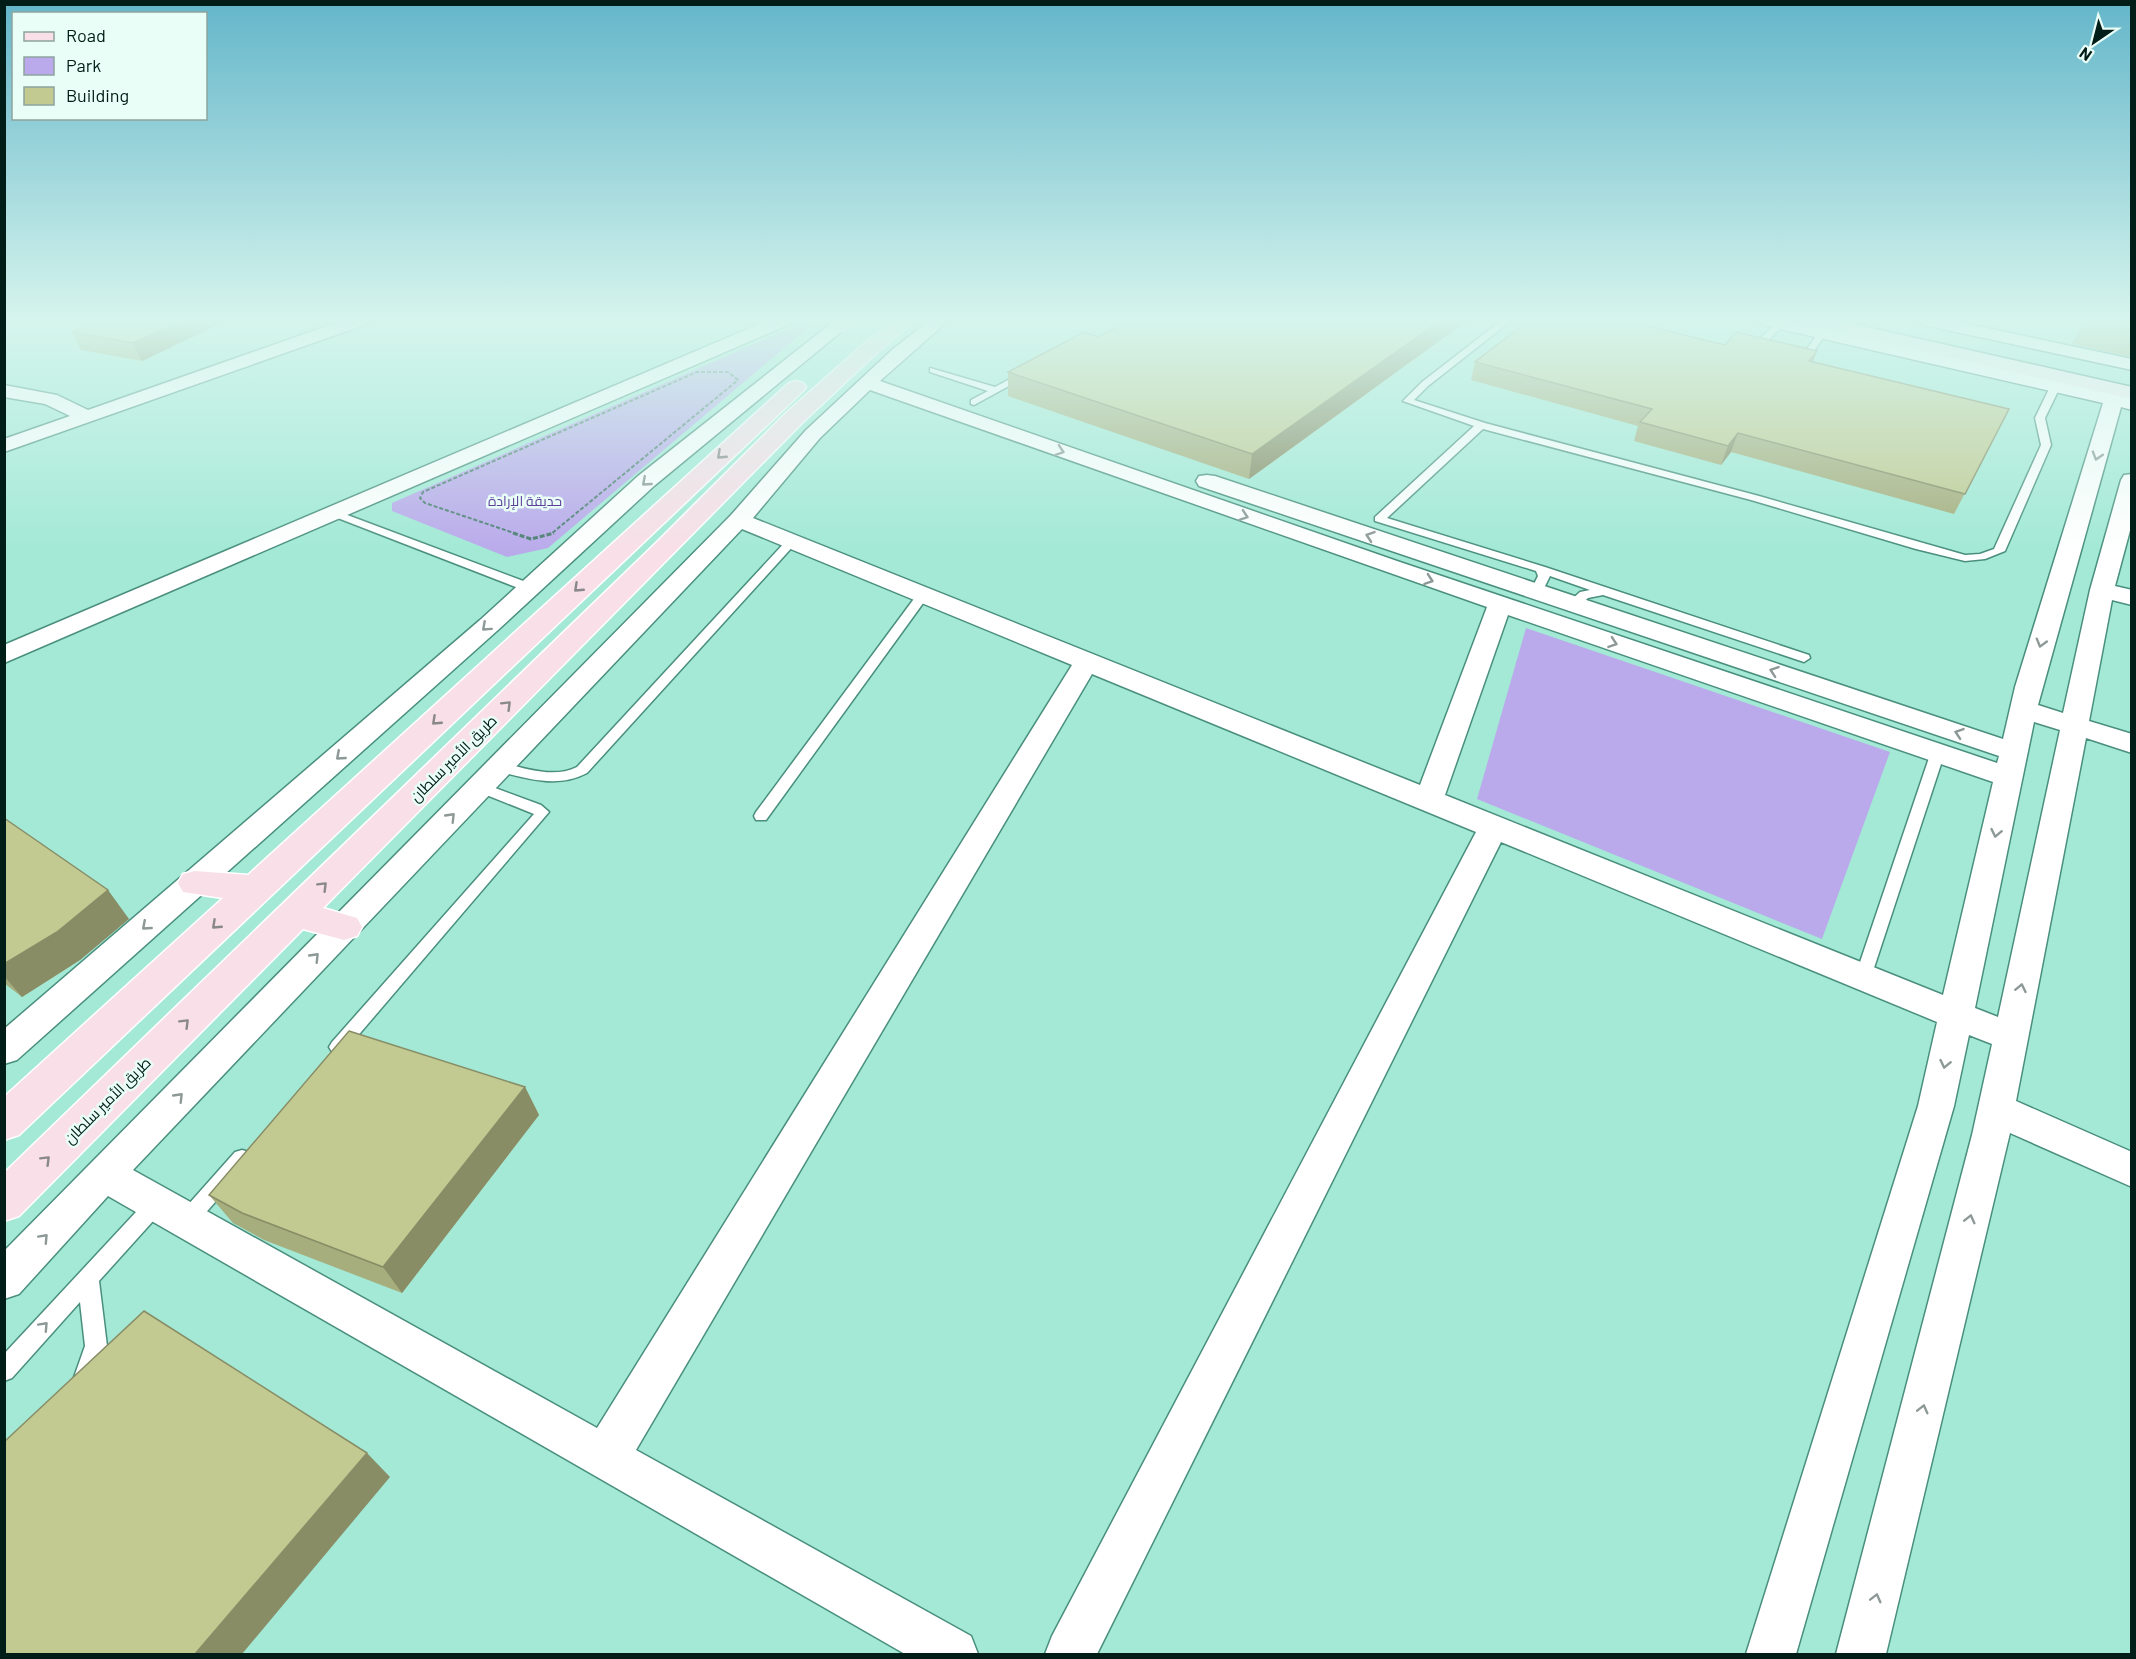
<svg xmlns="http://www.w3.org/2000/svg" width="2136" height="1659" font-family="Barlow,Cairo,sans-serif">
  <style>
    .green { fill: #baaaeb }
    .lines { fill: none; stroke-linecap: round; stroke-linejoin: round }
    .service-casing { stroke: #4a8f7e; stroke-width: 3 }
    .minor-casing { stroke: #4a8f7e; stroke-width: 3 }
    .secondary-casing { stroke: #4a8f7e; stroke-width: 3 }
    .primary-casing { stroke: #fff; stroke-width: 3 }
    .path-far1 { stroke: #4e7e72; stroke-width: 2; stroke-dasharray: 4 2; stroke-linecap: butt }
    .path { stroke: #4e7e72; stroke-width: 3; stroke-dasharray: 5 2; stroke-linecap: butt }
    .service { fill: #fff; fill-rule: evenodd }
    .minor { fill: #fff; fill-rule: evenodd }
    .secondary { fill: #fceff4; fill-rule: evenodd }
    .primary { fill: #f9dfe8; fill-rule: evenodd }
    .wall { fill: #a7ae7e }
    .shaded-wall { fill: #888d66 }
    .building { fill: #c2ca92; stroke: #888d66; stroke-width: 1.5 }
    .oneway { stroke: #8d9997 }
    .oneway2 { stroke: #89888a }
    .labels { text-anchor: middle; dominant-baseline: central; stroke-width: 5; stroke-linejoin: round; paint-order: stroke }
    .far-park-label { font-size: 14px; fill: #5e3f9b; stroke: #eafef8 }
    .street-label { font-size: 15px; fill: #011d17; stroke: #eafef8 }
  </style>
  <rect width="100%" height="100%" fill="#a3e9d6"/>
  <path class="green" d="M797,325L809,327L548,548L507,557L392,511V503Z
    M1526,628L1890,752L1822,939L1477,799Z"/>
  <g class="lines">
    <g class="service-casing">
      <path id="service" d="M1502,320H1512L1428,386L1414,400L1485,423L1759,496L1965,555L1980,554L1994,549L2041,445L2035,418L2050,387L2055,384L2060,387L2045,418L2051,445L2005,551L1985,559L1965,561L1916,549L1751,500L1483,429L1387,518L1545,567L1809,655L1810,658L1804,662L1603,595L1588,598L1578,607H1570V601L1580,592L1590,590L1550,576L1543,590L1524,592V586L1534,584L1538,576L1536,571L1375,521V517L1474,426L1403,401L1422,382Z
        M1777,322L1784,324L1759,350V354L1750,353V349Z
        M1819,332L1826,334L1804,365L1794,364V360H1799Z
        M930,368L995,387L1021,373L1029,375L974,405L971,404V400L988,391L930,372Z
        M334,510L534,585L536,588L534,591H526L330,515L328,513Z
        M792,538L796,539V543L587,773C557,789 525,778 494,770L492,767L494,764L499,762C524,768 553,779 577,767L788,539Z
        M923,591L929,595L766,820H756L754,816L756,812L919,592Z
        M1938,748L1945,752L1871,977L1869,982L1863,983L1857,982L1855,977L1931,752Z
        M479,782L541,805L549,812L344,1052L338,1054L332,1052L329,1047L332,1042L534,814L474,790L472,787L474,784Z
        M242,1150L249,1152L252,1158L249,1164L193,1227L186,1230L179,1227L176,1221L179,1215L235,1152Z
        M156,1195L163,1198L166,1204L163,1210L99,1281L107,1346L92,1388L84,1391L76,1388L73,1380L85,1346L80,1302L12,1378L4,1381V1354L149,1198Z"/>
    </g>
    <g class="minor-casing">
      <path id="minor" d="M344,320H369L367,324L4,452V439L70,416L45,404L4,397V385L57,395L88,410Z
        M769,320H792L790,324L4,663V645Z
        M826,320H843L848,326L654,486L498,630L17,1060L4,1064V1029L480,620L638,476L829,325Z
        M930,320H949L880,381L1397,561L1997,763L1999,756L1199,486L1196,481L1199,476L1207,475L1215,476L2003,739L2015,687L2103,403L1763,325L1755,320H1787L2132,398V410L2121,407L2038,705L2063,713L2090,590L2121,480L2124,475L2132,474V523L2115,586L2132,590V605L2112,600L2089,721L2132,734V753L2086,738L2016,1101L2132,1152V1187L2010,1133L1886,1654H1836L1972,1135L1992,1044L1969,1035L1954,1106L1796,1654H1746L1918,1106L1937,1022L1501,842L1097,1654H1045L1052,1636L1476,832L1092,674L636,1450L971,1636L978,1654H905L108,1196L19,1294L4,1299V1251L731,515L806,430L893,349ZM870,390L1487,607L1420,785L753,518L820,438ZM742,529L1072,665L597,1428L133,1170ZM1508,615L1993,782L1943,995L1445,795ZM2034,722L2060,730L1998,1017L1975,1008Z
        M1916,320H1949L2132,359V370L1924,325Z"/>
    </g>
    <g class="secondary-casing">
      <path id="secondary" d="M1801,320H1836L2132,387V399L1810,326L1803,324Z"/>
    </g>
    <g class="primary-casing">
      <path id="primary" d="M835,320H856C850,329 843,333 832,330L829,326Z
        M895,320H916L881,349L803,422L323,908L357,918L362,927L357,936L344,940L303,929L19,1216L4,1221V1173L658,541L787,412L867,341Z
        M796,381L803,383L806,387L803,391L19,1135L4,1140V1097L223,898L183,892L178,883L183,874L195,871L248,875L789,383Z"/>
    </g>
    <path class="path-far1" d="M517,534L425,503L420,498L423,492L697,372H728L738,380L551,534"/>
    <path class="path" d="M513,533L531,539L554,533"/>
    <use href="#service" class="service"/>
    <use href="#minor" class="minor"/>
    <use href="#secondary" class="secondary"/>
    <use href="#primary" class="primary"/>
  </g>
  <path class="wall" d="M100,320H228L142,361L81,350L72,332Z
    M1129,320H1468L1249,479L1008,396V372L1098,337Z
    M2085,320H2132V357L2072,344Z
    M1475,362H1813L2009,409L1954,514L1731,452L1721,465L1634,441L1638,426L1471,380Z
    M4,818L129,919L80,960L22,997L4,983Z
    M525,1087L539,1115L402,1293L264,1240L233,1223L209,1195Z"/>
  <path class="shaded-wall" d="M183,320H228L142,361L133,343Z
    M1441,320H1468L1249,479L1252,454Z
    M1817,351L1810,369L1809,361Z
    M1738,433L1731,452L1721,465L1728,446Z
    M108,890L129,919L80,960L22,997L4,976V964Z
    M525,1087L539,1115L402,1293L383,1267Z
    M367,1453L390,1477L242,1654H195Z"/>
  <path class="building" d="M100,320H183L133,343L72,332Z
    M1129,320H1441L1252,454L1008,372L1084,332L1098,337Z
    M1529,320H1623L1725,345L1736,332L1817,351L1809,361L2009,409L1965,494L1738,433L1728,446L1640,422L1652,409L1475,362Z
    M2116,320H2132V323Z
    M4,818L108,890L57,932L4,964Z
    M349,1031L525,1087L383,1267L242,1213L209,1195Z
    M144,1311L367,1453L195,1654H4V1442Z"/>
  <defs><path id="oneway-chevron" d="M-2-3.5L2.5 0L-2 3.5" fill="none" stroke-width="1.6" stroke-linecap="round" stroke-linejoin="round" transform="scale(1.5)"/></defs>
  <g class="oneway">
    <use href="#oneway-chevron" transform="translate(1060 451) rotate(19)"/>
    <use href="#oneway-chevron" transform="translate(2097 456) rotate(107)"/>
    <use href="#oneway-chevron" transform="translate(646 482) rotate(139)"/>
    <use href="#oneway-chevron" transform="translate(1244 516) rotate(19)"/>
    <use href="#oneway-chevron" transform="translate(1370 536) rotate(-161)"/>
    <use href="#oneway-chevron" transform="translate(1429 580) rotate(19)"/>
    <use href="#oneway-chevron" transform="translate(486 627) rotate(138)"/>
    <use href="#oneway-chevron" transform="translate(1613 643) rotate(19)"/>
    <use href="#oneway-chevron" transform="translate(2041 643) rotate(106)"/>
    <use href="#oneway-chevron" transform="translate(1774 671) rotate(-161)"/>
    <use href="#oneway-chevron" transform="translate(1959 733) rotate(-161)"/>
    <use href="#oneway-chevron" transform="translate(340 756) rotate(139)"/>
    <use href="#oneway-chevron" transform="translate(451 817) rotate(-46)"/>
    <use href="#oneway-chevron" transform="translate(1996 833) rotate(102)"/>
    <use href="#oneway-chevron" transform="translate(146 926) rotate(139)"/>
    <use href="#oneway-chevron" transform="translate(315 957) rotate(-46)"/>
    <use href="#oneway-chevron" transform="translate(2021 988) rotate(-78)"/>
    <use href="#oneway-chevron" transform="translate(1945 1064) rotate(102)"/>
    <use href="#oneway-chevron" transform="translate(179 1097) rotate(-46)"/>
    <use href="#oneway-chevron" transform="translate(1970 1219) rotate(-76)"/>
    <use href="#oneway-chevron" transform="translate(44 1238) rotate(-47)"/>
    <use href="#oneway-chevron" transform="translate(44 1326) rotate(-47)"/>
    <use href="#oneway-chevron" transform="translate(1923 1409) rotate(-76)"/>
    <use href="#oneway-chevron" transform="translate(1876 1598) rotate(-76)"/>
  </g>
  <g class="oneway2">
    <use href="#oneway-chevron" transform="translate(721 455) rotate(137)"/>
    <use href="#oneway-chevron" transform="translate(578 588) rotate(137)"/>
    <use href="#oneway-chevron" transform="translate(507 705) rotate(-45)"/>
    <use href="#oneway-chevron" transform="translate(436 721) rotate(137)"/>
    <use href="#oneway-chevron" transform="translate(323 886) rotate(-45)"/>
    <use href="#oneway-chevron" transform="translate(216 925) rotate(137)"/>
    <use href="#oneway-chevron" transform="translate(185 1023) rotate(-45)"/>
    <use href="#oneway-chevron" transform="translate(46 1160) rotate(-45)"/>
  </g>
  <linearGradient id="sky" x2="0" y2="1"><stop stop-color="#64b6ca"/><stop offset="0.58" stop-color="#d6f5ed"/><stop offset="1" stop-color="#d6f5ed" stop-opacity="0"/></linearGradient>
  <rect width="2136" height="552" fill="url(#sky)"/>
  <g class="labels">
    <g class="far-park-label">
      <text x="525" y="500">حديقة الإرادة</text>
    </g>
    <g class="street-label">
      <text transform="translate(453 758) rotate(-45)">طريق الأمير سلطان</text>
      <text transform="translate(107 1100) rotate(-45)">طريق الأمير سلطان</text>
    </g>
  </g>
  <rect width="2136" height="1659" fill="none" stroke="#011d17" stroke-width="12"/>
  <rect x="12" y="12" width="195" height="108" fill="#eafef8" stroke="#8da49e" stroke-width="1.5"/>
  <rect x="24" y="32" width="30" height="9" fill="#f9dfe8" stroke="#8da49e" stroke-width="1.5"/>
  <text x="66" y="42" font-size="18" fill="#011d17">Road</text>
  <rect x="24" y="57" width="30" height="18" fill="#baaaeb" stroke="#8da49e" stroke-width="1.5"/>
  <text x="66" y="72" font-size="18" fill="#011d17">Park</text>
  <rect x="24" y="87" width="30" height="18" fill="#c2ca92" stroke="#8da49e" stroke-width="1.5"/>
  <text x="66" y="102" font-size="18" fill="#011d17">Building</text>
  <g transform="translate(2094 42) rotate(215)" stroke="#eafef8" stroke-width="4.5" paint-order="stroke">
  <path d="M0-4.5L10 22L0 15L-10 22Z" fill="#011d17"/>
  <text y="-9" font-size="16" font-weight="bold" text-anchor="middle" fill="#011d17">N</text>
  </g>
</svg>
